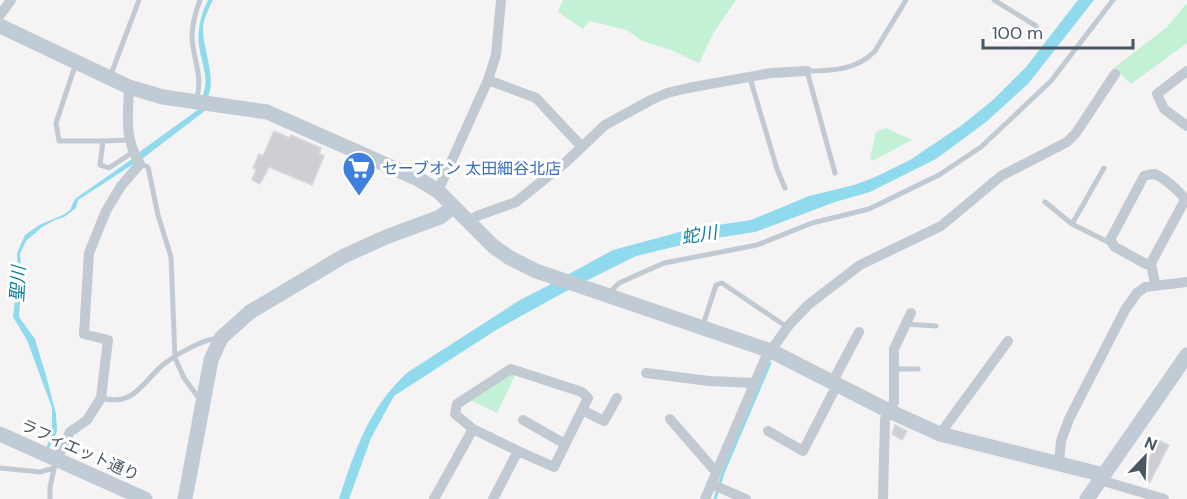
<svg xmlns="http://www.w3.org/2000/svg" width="1187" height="499" font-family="'DM Sans','Noto Sans JP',sans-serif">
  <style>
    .green { fill: #c3f1d5 }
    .water { fill: #90daee }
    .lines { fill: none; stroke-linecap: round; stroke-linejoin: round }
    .stream { stroke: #90daee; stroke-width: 3 }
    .building { fill: #cdcfd5; stroke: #d7d9de; stroke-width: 1.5 }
    .lane { stroke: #c1cad2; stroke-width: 5 }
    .street { stroke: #c1cad2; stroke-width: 10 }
    .secondary { stroke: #c1cbd6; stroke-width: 15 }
    .labels { text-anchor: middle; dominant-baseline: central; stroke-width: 6; stroke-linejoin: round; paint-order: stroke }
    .shop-label { font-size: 16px; fill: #366cbe; stroke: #fff; text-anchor: start }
    .street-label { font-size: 16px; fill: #4a5661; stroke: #fff }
    .water-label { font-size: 18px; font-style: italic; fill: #0c7c9b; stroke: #fff }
  </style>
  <rect width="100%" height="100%" fill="#f5f3f3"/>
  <path class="green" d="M563,0H736L714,32L699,63L671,50L642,41L627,30L589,21L583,29L558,12Z
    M1187,3V43L1131,84L1114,68L1167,27Z
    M886,128L912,140L872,161L870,158L876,132Z
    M517,371L497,413L466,398Z"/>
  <path class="water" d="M208,0H213C209,8 204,18 203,27C202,48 218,80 207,98L202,97C210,78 202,66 199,46C197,30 201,14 208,0Z
    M1078,0H1094L1028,84L986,122L936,159L870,192L835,202L755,232L702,240L636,256L586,281L567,275L613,250L691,229L751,220L809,196L854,185L873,178L910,160L962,125L993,100L1026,67Z
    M199,109L206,110L142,159L138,153Z
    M132,159L135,163L78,200L76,208L64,217L55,220L42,227L26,241L20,254L22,277L19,317L35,339L47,379L56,414L57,430L54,441L49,438L52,430V408L27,340L13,317L18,275L17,253L25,235L39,225L63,215L70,210L75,199Z
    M553,283L570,289L496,330L394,396L371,438L349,499H339C355,450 369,407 408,372L520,300Z"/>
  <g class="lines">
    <path class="stream" d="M47,449L53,436
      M715,499L723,473L770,363"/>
  </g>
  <path class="building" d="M274,131L290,138L291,135L321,148L319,154L324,156L312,185L269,167L260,184L252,180L256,169L253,168L259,154L263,156Z
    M895,425L907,431L902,440L892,434Z
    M1158,440L1169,445L1150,482L1140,477Z"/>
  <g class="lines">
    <path class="lane" d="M994,0L1036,26
      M76,63L56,123L59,141H103
      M110,77L139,0
      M750,78L777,169L785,188
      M196,100C204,78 193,59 192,38C192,24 195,13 200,0
      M129,140L103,141L100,165L109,168L133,152
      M140,164L148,167L158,215L171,257L175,358L184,378L201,401
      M835,173L807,71C832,71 857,70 875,51L906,0
      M1045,202L1072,224L1110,243
      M1072,224L1104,168
      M608,294L619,283L664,263L757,245L812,223L869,209L939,175L981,147L1051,81L1113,0
      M905,324L936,326
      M703,325L716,285L722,283L787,327
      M894,369H918
      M101,398C135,407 142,382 164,364C177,354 203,339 219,338
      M0,468L40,472L54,468
      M50,499V487L55,465"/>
    <path class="street" d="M0,15L11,0
      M1187,71L1157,94L1164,109L1187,126
      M488,80L536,98L582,147
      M438,191L488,80L496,55L501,0
      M468,222L477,216L516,202L566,162L605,125L651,100L667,93L688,88L771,73L807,71
      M1151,263L1146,264L1115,247L1110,240L1144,176C1147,175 1151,174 1154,174C1161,175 1183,194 1185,200L1151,263L1155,284
      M646,373L709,381L754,383
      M833,381L859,332
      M582,410L604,421L617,398
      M670,419L716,472
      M523,420L565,444
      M473,429L455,414L457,404L511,369L582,392L588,398L554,467L518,451
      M768,431L803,451L838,383
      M940,434L1008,341
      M56,461L70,432L87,420L101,398L108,340L84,334L89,253L106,211L121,186L140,164C124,138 128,117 129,87
      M1059,462L1061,441L1069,419L1125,310L1137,293L1145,287L1187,282
      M1100,480L1164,499
      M711,484L746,499
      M434,499L473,429L518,451L493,499
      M705,499L765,359L789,325L808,305L860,265L941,226L1001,176L1067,142L1076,133L1115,74
      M883,499L885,419L894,402V349L911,313"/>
    <path class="secondary" d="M0,26L129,87L163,97L267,112L360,153L420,180L438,191L493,246L510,258L536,271L771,351L889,411L940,434L1104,475
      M0,434L145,499
      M185,499L211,360L221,338L250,312L344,256L386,237L440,217L453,207
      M1087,499L1187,355"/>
  </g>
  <defs>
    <g id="supermarket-pin" transform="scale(1.725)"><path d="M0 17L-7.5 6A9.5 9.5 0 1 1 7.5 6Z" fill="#3f7fe0" stroke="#fff"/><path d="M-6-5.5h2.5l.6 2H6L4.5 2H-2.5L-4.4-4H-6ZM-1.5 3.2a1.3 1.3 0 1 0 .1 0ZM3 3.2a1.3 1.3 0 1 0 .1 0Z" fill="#fff"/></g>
  </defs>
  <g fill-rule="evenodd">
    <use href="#supermarket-pin" x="359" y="168"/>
  </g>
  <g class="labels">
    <g class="shop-label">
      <text x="382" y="168">セーブオン 太田細谷北店</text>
    </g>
    <g class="street-label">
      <text transform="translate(80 450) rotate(24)">ラフィエット通り</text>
    </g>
    <g class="water-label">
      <text transform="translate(699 235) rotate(-9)">蛇川</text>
      <text transform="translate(18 284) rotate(-87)">聖川</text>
    </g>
  </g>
  <g transform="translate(1145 457) rotate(23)" stroke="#ffffff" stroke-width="4.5" paint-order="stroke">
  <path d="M0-4.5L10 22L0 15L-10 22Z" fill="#4a5661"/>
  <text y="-9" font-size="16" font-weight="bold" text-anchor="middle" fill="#4a5661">N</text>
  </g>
  <path d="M983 39v9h150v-9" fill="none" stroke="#4a5661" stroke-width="3"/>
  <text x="992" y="39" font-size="18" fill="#4a5661" stroke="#ffffff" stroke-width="4.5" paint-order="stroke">100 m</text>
</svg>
